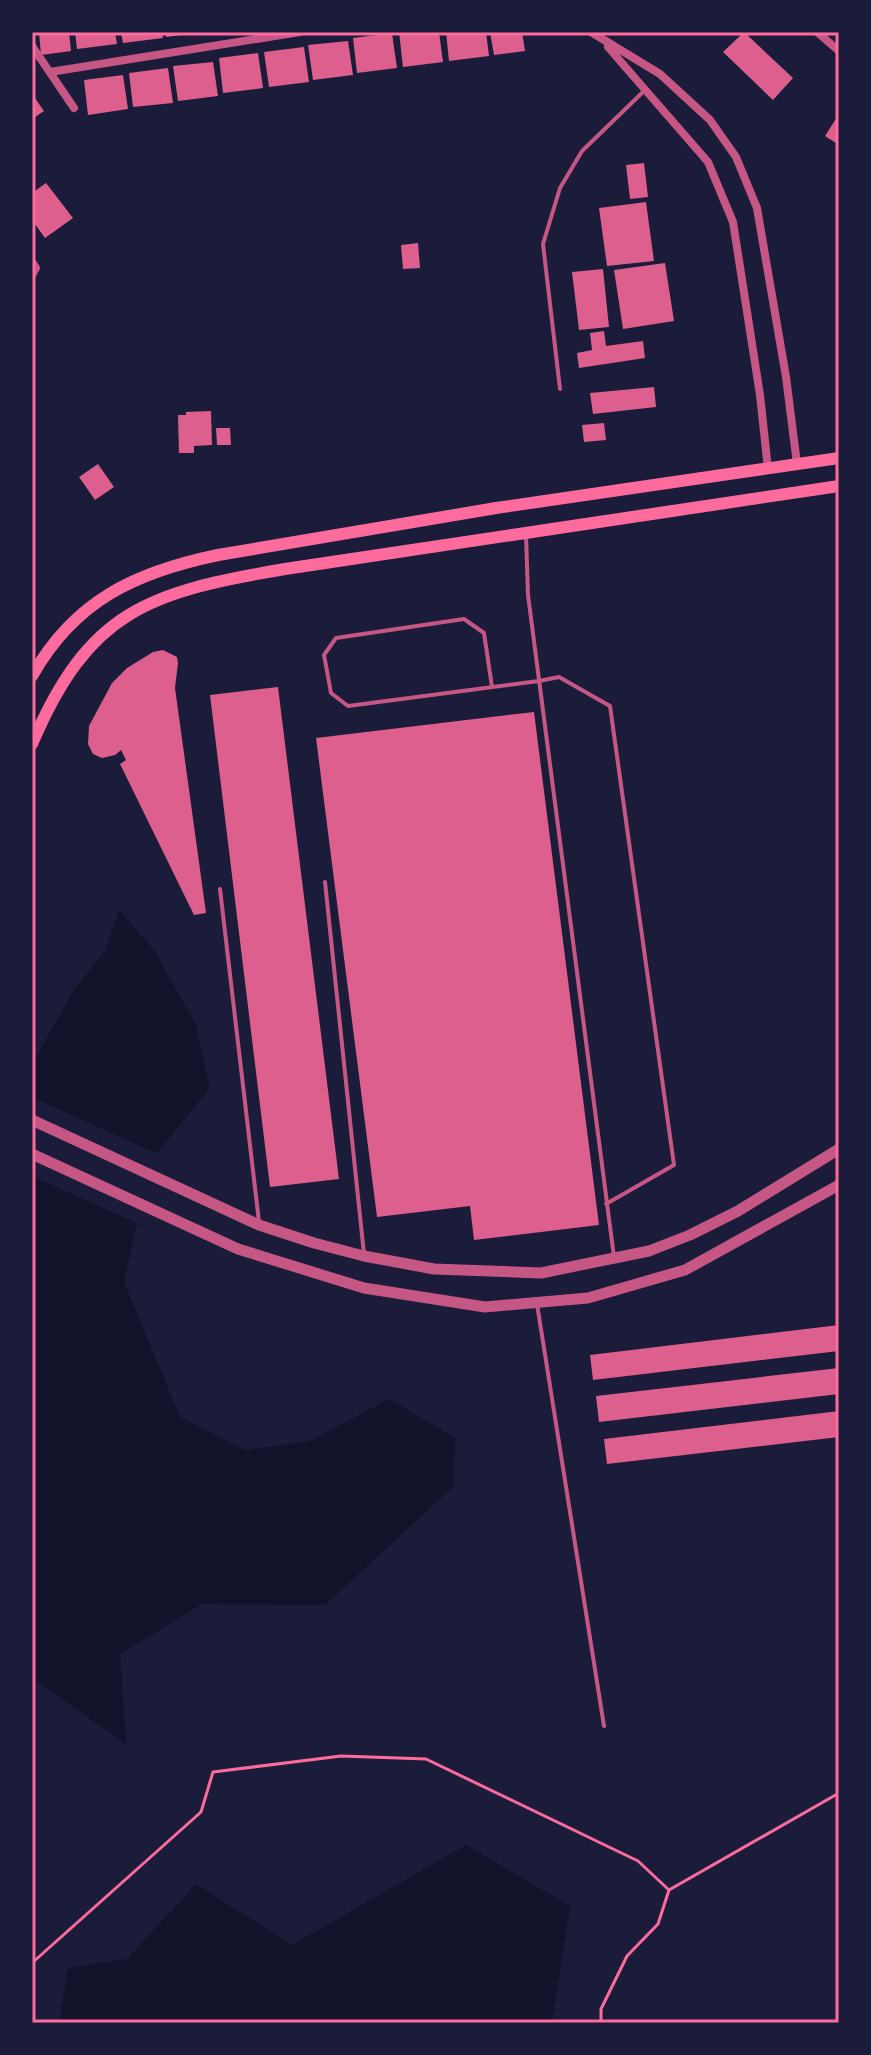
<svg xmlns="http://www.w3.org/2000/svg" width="871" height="2055" font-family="'Alegreya Sans',sans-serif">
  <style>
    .water { fill: #12122b }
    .pier { fill: #1b1b3a }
    .building { fill: #dd5f8e }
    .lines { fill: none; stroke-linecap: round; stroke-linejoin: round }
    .path { stroke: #ff6b9d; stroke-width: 3 }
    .service { stroke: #c65784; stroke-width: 4 }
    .minor { stroke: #c65784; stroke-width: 8 }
    .tertiary { stroke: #c65784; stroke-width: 11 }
    .secondary { stroke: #ff6b9d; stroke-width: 12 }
    .neatline { fill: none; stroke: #ff6b9d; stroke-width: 3 }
  </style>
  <rect width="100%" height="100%" fill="#1b1b3a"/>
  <path class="water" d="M119,910L154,950L196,1025L210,1088L151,1160L124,1282L180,1417L245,1450L310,1441L389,1399L455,1438L454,1486L325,1605L202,1604L120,1654L126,1744L32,1678V1064L74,990L105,951Z
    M466,1845L570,1906L552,2023H59L68,1968L127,1959L196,1884L292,1945Z"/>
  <path class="pier" d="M32,1097L160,1155L155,1162L141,1225L32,1176Z"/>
  <path class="building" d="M39,32H69L71,51L41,55Z
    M75,32H115L117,44L77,49Z
    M121,32H162L163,38L123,43Z
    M166,32H188L189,34L166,37Z
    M399,32H439L443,62L403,67Z
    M446,32H486L489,56L449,61Z
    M490,32H522L525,51L494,55Z
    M744,32L793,78L773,100L723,52Z
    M392,33L397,68L357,73L353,38Z
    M348,41L353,75L313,80L308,45Z
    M304,47L309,82L269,87L264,52Z
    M258,53L263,88L223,93L219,58Z
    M213,62L218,96L178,101L173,66Z
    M168,68L173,103L133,107L129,73Z
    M123,75L128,109L88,115L84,80Z
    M32,94L44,111L32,119Z
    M839,114V145L825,136Z
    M644,163L648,197L630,199L626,165Z
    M46,183L73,218L45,238L32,220V193Z
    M646,202L654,261L607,266L599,208Z
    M418,243L420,268L403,269L401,245Z
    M665,263L674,321L623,329L614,270Z
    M603,269L609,327L579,330L572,272Z
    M604,331L606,346L643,341L645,358L579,368L577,353L592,350L590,333Z
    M654,387L656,407L593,414L590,393Z
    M211,411L212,445L194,446V453H179L178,415H186V412Z
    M604,423L606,440L584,442L582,425Z
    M216,428H230L231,445H217Z
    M98,464L114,487L95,500L79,477Z
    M163,650L177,657L178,663L175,688L206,913L194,915L120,764L126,760L121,750L115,755L102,758L93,754L88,744L89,726L112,683L127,668L153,652Z
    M278,687L339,1179L270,1187L210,695Z
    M534,712L599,1225L474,1240L470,1206L377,1217L316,738Z
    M839,1325V1351L593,1380L590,1355Z
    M839,1368V1394L599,1422L596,1396Z
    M839,1411V1437L607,1464L604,1439Z"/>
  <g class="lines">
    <path class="path" d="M669,1890L839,1793
      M32,1963L201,1812L213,1772L341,1756L426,1759L638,1861L669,1890L658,1924L627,1956L601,2009V2023"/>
    <path class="service" d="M560,389L543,244L560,188L582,151L644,91
      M526,535L528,595L614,1257
      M492,687L484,633L464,619L336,638L324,655L331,693L348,706L539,681L559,677L610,706L674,1165L606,1204
      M325,882L364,1254
      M220,889L259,1222
      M537,1304L604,1726"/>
    <path class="minor" d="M591,32L660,74L710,120L736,157L757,208L786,377L797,464
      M817,32L839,51
      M32,46L74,108
      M608,47L708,162L733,222L760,395L768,469
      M50,72L300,32
      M32,262L36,268L32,275"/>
    <path class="tertiary" d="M32,1120L259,1225L314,1243L364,1256L434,1269L541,1273L649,1251L690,1235L738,1211L839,1149
      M32,1154L238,1249L364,1288L485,1307L588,1298L685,1270L839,1185"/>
    <path class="secondary" d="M32,676C75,600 136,572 218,555L496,508L839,458
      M32,744C89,610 149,592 285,569L839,486"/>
  </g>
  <rect width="871" height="2055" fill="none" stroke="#1b1b3a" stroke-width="68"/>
  <rect x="34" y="34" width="803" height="1987" class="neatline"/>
</svg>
